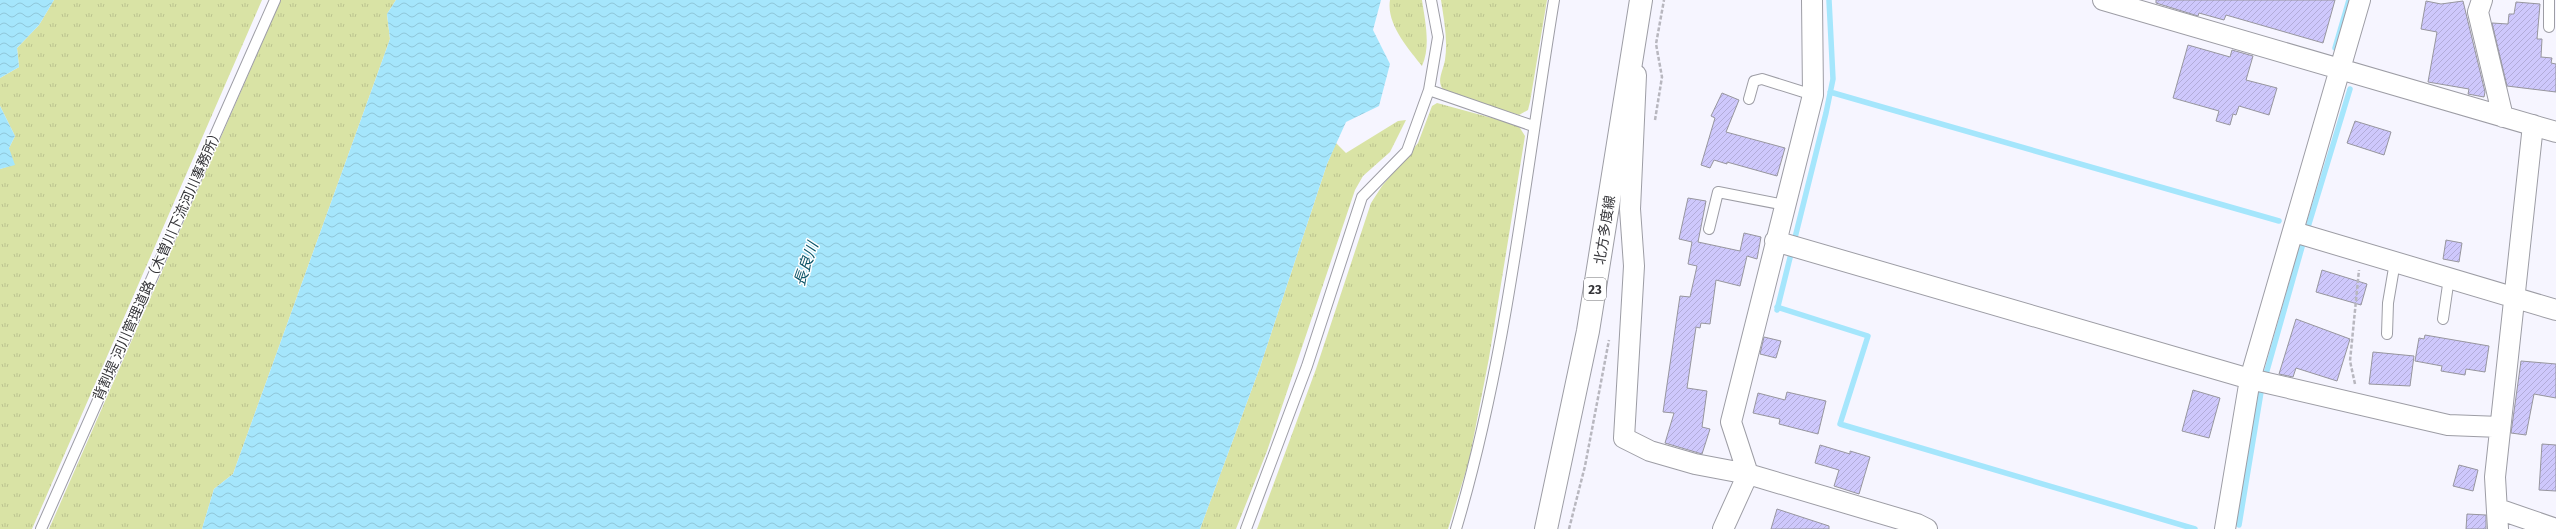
<svg xmlns="http://www.w3.org/2000/svg" width="2556" height="529" font-family="'Fira Sans','Noto Sans JP',sans-serif">
  <style>
    .grass { fill: url(#grass-tufts) }
    .water { fill: url(#water-waves) }
    .lines { fill: none; stroke-linecap: round; stroke-linejoin: round }
    .stream { stroke: #a5e6fc; stroke-width: 5.5 }
    .building { fill: url(#building-hatch); stroke: #97969e }
    .lane-casing { stroke: #9d9da5; stroke-width: 12 }
    .street-casing { stroke: #9d9da5; stroke-width: 22 }
    .primary-casing { stroke: #9d9da5; stroke-width: 24 }
    .path { stroke: #b8b7bf; stroke-width: 2.5; stroke-dasharray: 4 2; stroke-linecap: butt }
    .lane { stroke: #fff; stroke-width: 10 }
    .street { stroke: #fff; stroke-width: 20 }
    .primary { stroke: #fff; stroke-width: 22 }
    .labels { text-anchor: middle; dominant-baseline: central; stroke-width: 3; stroke-linejoin: round; paint-order: stroke }
    .shield { fill: #fff; stroke: #717174; stroke-width: 1 }
    .shield-label { font-size: 13px; font-weight: bold; fill: #343438 }
    .street-label { font-size: 14px; fill: #343438; stroke: #fff }
    .water-label { font-size: 15px; font-style: italic; fill: #0d5568; stroke: #fff }
  </style>
  <defs>
    <pattern id="grass-tufts" width="24" height="20" patternUnits="userSpaceOnUse"><rect width="24" height="20" fill="#d9e3a5"/><path d="M3 7l-1-3M5 7V3M7 7l1-3M15 17l-1-3M17 17v-4M19 17l1-3" fill="none" stroke="#bbc38f"/></pattern>
    <pattern id="water-waves" width="16" height="10" patternUnits="userSpaceOnUse"><rect width="16" height="10" fill="#a5e6fc"/><path d="M0 5q4-4 8 0t8 0" fill="none" stroke="#8fc6d9"/></pattern>
    <pattern id="building-hatch" width="6" height="6" patternUnits="userSpaceOnUse"><rect width="6" height="6" fill="#cec8fc"/><path d="M-1 1l2-2M0 6l6-6M5 7l2-2" fill="none" stroke="#b2acd9"/></pattern>
  </defs>
  <rect width="100%" height="100%" fill="#f6f5ff"/>
  <path class="grass" d="M54,0H262L32,529H0V169L6,167L9,148L15,136L0,106V78L19,67L17,48L39,25Z
    M281,0H396L387,14L390,39L385,53L233,474L214,489L202,529H49Z
    M1390,0H1422C1425,21 1431,46 1422,66C1409,49 1386,24 1390,0Z
    M1441,0H1547L1530,102L1528,110L1519,115L1445,92C1435,82 1443,72 1445,60C1448,40 1444,20 1441,0Z
    M1437,103L1514,124L1520,128L1525,136L1489,358L1469,461L1448,529H1257L1316,369L1371,203L1382,186L1418,143L1432,106Z
    M1406,120L1390,152L1363,176L1355,190L1267,451L1236,529H1200L1260,367L1327,164L1336,143L1346,153L1398,121Z"/>
  <path class="water" d="M0,0H54L39,25L17,48L19,67L0,78Z
    M396,0H1381L1373,30L1390,64L1379,106L1346,122L1327,164L1260,367L1200,529H202L214,489L233,474L385,53L390,39L387,14Z
    M0,106L15,136L9,148L15,165L0,169Z"/>
  <g class="lines">
    <path class="stream" d="M2335,48L2349,0
      M1830,92L2279,221
      M2308,227L2350,89
      M1777,307L1868,336L1840,424L2195,529
      M1777,310L1826,113L1833,79L1829,0
      M2266,374L2302,247
      M2239,525L2261,392"/>
  </g>
  <path class="building" d="M2156,0H2335L2323,43L2226,15L2224,20L2199,13L2198,16L2156,3Z
    M2426,1L2441,4L2463,1L2485,92L2484,97L2468,94L2469,89L2428,82L2437,32L2421,29Z
    M2516,2L2540,4L2537,39H2542L2541,57L2552,58L2551,63L2556,64V92L2507,86L2492,23L2508,24L2509,14H2514Z
    M2188,45L2230,57L2232,50L2253,56L2246,80L2277,88L2269,115L2239,106L2236,115L2233,114L2230,125L2216,121L2219,111L2173,98Z
    M1722,93L1739,100L1726,132L1785,148L1777,176L1727,162V164L1714,160L1710,168L1701,165L1715,118L1711,116Z
    M2355,121L2391,132L2384,155L2347,143Z
    M1688,198L1706,201L1698,242L1740,251L1744,233L1761,237L1757,259L1747,256L1740,286L1716,280L1710,324L1701,323L1700,328L1696,327L1687,388L1707,391L1702,427L1710,429L1702,454L1665,443L1674,413L1663,412L1680,296L1690,297L1697,266L1688,264L1692,242L1679,239Z
    M2446,240L2462,243L2459,262L2443,259Z
    M2322,270L2367,284L2361,305L2316,292Z
    M2296,319L2350,339L2337,381L2296,368L2293,377L2279,374Z
    M2425,335L2489,346L2485,372L2466,369L2465,375L2441,371L2442,366L2415,361L2419,338L2424,339Z
    M1764,337L1781,341L1776,358L1760,354Z
    M2373,352L2414,356L2410,386L2369,384Z
    M2521,361L2556,364V398L2534,394L2526,435L2511,433Z
    M2193,390L2220,398L2209,438L2182,431Z
    M1787,392L1826,401L1818,434L1779,424L1780,419L1753,413L1758,393L1785,400Z
    M2542,444L2556,445V491L2539,490Z
    M1820,445L1850,454V451L1870,457L1859,494L1834,486L1839,470L1815,463Z
    M2459,465L2478,470L2473,491L2453,486Z
    M1777,509L1829,526V529H1771Z
    M2467,514L2486,515V529H2466Z"/>
  <g class="lines">
    <g class="lane-casing">
      <path id="lane" d="M2549,27V0
        M1429,90L1533,126
        M1749,99L1754,81L1762,79L1813,95
        M1709,229L1718,192L1785,205
        M2443,319L2449,278
        M2387,334L2388,303L2395,262
        M41,529L275,0
        M1246,529L1307,366L1362,197L1407,151L1429,90L1438,37L1431,0
        M1456,529C1507,358 1525,176 1554,0"/>
    </g>
    <g class="street-casing">
      <path id="street" d="M2103,0L2556,132
        M2482,0L2478,12L2503,117
        M1636,75L1630,209L1634,266L1624,438L1650,451L1695,464L1748,474L1917,524L1927,529
        M2294,232L2556,310
        M1775,241L2250,379L2448,425L2500,427
        M2498,509L2556,529
        M1723,529L1748,474L1731,422L1813,95L1812,0
        M2225,529L2250,379L2360,0
        M2498,529L2495,477L2533,125"/>
    </g>
    <g class="primary-casing">
      <path id="primary" d="M1546,529L1588,331L1641,0"/>
    </g>
    <path class="path" d="M1655,120L1662,77L1656,44L1664,0
      M2355,384L2350,361L2359,270
      M1569,529L1585,466L1609,340"/>
    <use href="#lane" class="lane"/>
    <use href="#street" class="street"/>
    <use href="#primary" class="primary"/>
  </g>
  <g class="labels">
    <rect class="shield" x="1584" y="278" width="22" height="22" rx="3"/>
    <g class="shield-label">
      <text x="1595" y="289">23</text>
    </g>
    <g class="street-label">
      <text transform="translate(1605 230) rotate(-81)">北方多度線</text>
      <text transform="translate(158 264) rotate(-66)">背割堤 河川管理道路（木曽川下流河川事務所）</text>
    </g>
    <g class="water-label">
      <text transform="translate(806 264) rotate(-71)">長良川</text>
    </g>
  </g>
</svg>
